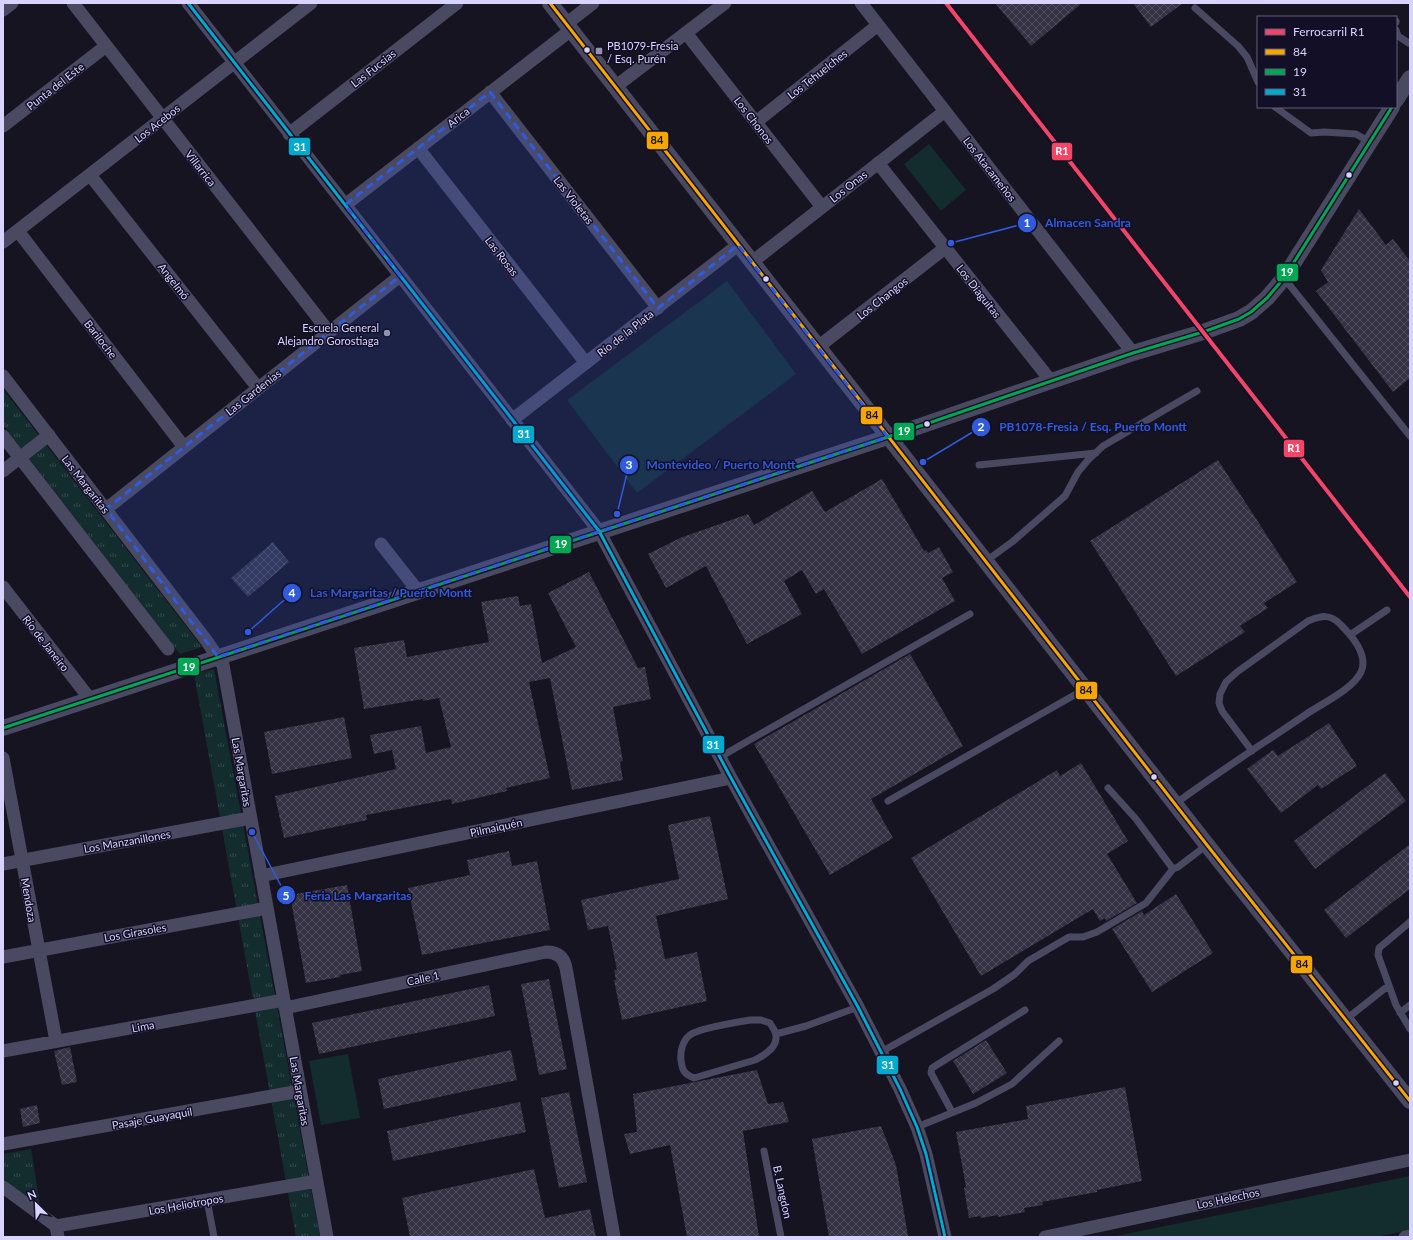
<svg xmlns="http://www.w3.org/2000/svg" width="1413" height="1240" font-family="Lato,sans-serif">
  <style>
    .grass { fill: url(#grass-tufts) }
    .park { fill: #132c2d }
    .building { fill: url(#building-cross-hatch) }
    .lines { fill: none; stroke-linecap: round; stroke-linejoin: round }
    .service { stroke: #4a4962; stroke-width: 7 }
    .minor { stroke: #4a4962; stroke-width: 13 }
    .tertiary { stroke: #4a4962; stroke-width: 16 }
    .bus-1-casing { stroke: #130f26; stroke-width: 6 }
    .bus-2-casing { stroke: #130f26; stroke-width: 6 }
    .bus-3-casing { stroke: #130f26; stroke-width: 6 }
    .bus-1 { stroke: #f7a600; stroke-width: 3 }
    .bus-2 { stroke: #00a651; stroke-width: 3 }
    .bus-3 { stroke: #00a9ce; stroke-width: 3 }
    .rail-1-casing { stroke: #130f26; stroke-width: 7 }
    .rail-1 { stroke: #f34667; stroke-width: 4 }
    .marked { fill: #305bdc; fill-opacity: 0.2; stroke: #305bdc; stroke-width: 3; stroke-dasharray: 8 5; stroke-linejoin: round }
    .bus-dot { fill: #d9d4ff; stroke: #130f26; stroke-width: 1.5 }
    .poi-dot { fill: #9591b1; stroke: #130f26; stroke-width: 1.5 }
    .labels { text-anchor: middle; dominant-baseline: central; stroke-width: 3; stroke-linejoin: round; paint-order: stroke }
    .poi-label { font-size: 11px; fill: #d9d4ff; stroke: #130f26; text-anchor: start }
    .street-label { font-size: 11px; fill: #d9d4ff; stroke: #130f26 }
    .leader { fill: none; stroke: #305bdc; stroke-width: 1.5 }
    .callout-dot { fill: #305bdc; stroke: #130f26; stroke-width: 1.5 }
    .mark-label { font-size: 12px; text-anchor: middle; font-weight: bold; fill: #fff }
    .callout-label { font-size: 12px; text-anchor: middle; font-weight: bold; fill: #305bdc; stroke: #130f26; stroke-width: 3; stroke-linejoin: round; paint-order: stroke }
    .line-badge { stroke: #130f26; stroke-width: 1.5 }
    .badge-label { font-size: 11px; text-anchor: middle; font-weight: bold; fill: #fff }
    .pale-badge-label { font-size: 11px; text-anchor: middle; font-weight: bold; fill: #111 }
  </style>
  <defs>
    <pattern id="grass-tufts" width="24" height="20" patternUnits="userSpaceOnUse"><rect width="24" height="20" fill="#132c2d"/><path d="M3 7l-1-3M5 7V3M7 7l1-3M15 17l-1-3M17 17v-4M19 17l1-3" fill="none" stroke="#354a4c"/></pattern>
    <pattern id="building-cross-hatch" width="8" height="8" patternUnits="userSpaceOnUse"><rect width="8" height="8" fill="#343243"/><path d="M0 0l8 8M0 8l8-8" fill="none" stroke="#514f5f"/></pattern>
  </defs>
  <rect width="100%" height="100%" fill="#161421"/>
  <path class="grass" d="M3,389L202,647L180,654L3,425Z
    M214,669L320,1237H296L194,674Z
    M31,1149L41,1211L3,1180V1154Z"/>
  <path class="park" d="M929,144L966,190L941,211L904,164Z
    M727,281L796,374L637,493L567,400Z
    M348,1054L360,1118L321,1125L309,1061Z
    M1410,1176V1230L1376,1237H1111Z"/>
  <path class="building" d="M995,3H1082L1031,46Z
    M1133,3H1183L1151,27Z
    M1359,209L1386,245L1393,239L1410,261V378L1393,392L1316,291L1328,282L1321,270Z
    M1218,460L1297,582L1264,603L1268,608L1240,626L1245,632L1176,676L1090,541Z
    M882,479L924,551L926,550L928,553L939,547L953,572L942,578L955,601L862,654L824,589L816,594L802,570L784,581L802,614L747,644L706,566L666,588L648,554L680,538L748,514L754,525L812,491L825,512Z
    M273,542L289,562L248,597L231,578Z
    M589,572L638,668L645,667L651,699L613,707L623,761L620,762L623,780L572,790L550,678L529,682L550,778L506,788L507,791L452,804L451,799L366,815L367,820L284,838L275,796L396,769L392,750L374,754L370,735L421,726L426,753L451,747L439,698L423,701V699L364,709L354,648L404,640L407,657L489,642L481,602L518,596L520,606L531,604L542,663L576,647L548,593Z
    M910,654L963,746L871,799L893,838L830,875L754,744Z
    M344,717L352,758L272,774L264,732Z
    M1329,723L1357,766L1321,789L1318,785L1281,813L1247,769L1273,750L1278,756Z
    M1081,763L1128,841L1107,854L1137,903L1106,921L1105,918L1100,921L1093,909L981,976L911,858L1057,770L1060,776Z
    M1385,773L1406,801L1315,869L1294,841Z
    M710,816L728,899L656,916L665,959L697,952L707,1001L622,1020L614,980H616L614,970H617L608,926L588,930L581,900L679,879L668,825Z
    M1410,844V889L1346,938L1324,910Z
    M509,851L512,866L537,861L550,930L422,955L408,888L470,875L467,860Z
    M347,885L362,971L340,975V977L306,983L290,895Z
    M1176,894L1213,953L1152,992L1112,929L1142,911L1144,915Z
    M549,979L567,1069L539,1075L521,984Z
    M489,985L495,1016L319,1054L312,1023Z
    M986,1040L1007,1073L973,1094L953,1061Z
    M70,1047L77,1082L62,1085L54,1051Z
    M511,1050L517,1080L384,1109L378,1079Z
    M757,1070L768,1104L783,1102L789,1122L743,1131L759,1237H687L670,1145L630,1154L624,1134L637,1132L633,1094Z
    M1125,1087L1142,1181L1097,1190V1192L1042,1202L1043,1205L1024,1208L1025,1212L998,1217V1215L981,1218L980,1216L969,1218L964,1188L966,1187L956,1132L1028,1119L1026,1106Z
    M569,1092L587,1182L559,1188L541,1098Z
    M520,1102L526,1132L393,1161L387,1131Z
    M37,1105L40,1123L23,1127L20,1109Z
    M881,1126L896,1165L908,1236L901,1237H829L812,1139Z
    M534,1169L545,1218L590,1209L596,1237H410L402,1198Z"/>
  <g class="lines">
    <path class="service" d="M1195,8L1238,46L1247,57L1258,82
      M1396,22V21
      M1396,30L1398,36L1410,44
      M1275,107L1311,133L1324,132L1356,134L1370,142
      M1284,278L1410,436
      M979,465L1096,453
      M986,561L1012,542L1065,496L1078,472L1088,460L1103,446L1197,391
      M1350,635L1387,610
      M720,757L970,614
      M1108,788L1136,819L1173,869L1178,867L1207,845
      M888,801L1085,689
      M1175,804C1218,772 1264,743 1308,713C1323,703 1353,689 1361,672C1369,655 1352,636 1341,625C1330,613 1321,616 1308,621L1237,672L1226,682L1220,694L1219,703L1222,711L1252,751
      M1410,922L1379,948L1378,955L1396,1005L1410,1029
      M1400,1013L1410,1005
      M750,1020H761L770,1023C772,1027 777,1032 776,1038C776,1048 763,1056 755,1060L694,1078C684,1074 682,1070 681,1060C680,1051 683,1040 690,1035C697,1029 738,1022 750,1020Z
      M1345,1020L1388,986
      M776,1034L806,1026L858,1007
      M881,1052L993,989L1015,974L1028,961L1069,937H1083L1097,932L1146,903L1173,869
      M952,1112L931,1073L932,1068L1025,1010
      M917,1127L976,1103L1012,1084L1059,1041
      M764,1151L781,1237
      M207,1200L214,1237"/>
    <path class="minor" d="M73,3L329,332
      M188,3L599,531L731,778L858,1007L900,1089L917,1127L926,1154L945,1237
      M861,3L1133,353
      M3,10L12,3
      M566,24L593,3
      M686,33L822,207
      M615,87L725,3
      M490,92L658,308
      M756,122L878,25
      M3,126L106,46
      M289,134L457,3
      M418,148L586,363
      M878,163L1051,381
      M90,175L258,388
      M345,205L571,30
      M18,231L184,447
      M3,242L311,3
      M752,262L945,111
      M818,347L945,248
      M3,376L206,640L223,665L327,1237
      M512,420L738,245
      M3,436L168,649
      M3,471L49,435
      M106,509L400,276
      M381,544L418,591
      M3,587L90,699
      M3,758L56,1041
      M3,864L250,818
      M261,876L731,778
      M3,957L267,908
      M285,1008L546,952C557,952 564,957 566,968L614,1237
      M3,1051L284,1000
      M3,1144L300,1091
      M3,1187L56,1226L58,1237
      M56,1226L317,1181
      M1045,1237L1410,1160
      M1405,1237L1410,1236"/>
    <path class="tertiary" d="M550,3L1207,845L1410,1101
      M1396,100L1410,78
      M3,728L888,437L1133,353L1203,332L1239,319L1251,312L1267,298L1284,278L1392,107"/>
    <g class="bus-1-casing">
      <path id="bus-1" d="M550,3L1207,845L1410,1101"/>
    </g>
    <g class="bus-2-casing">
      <path id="bus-2" d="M3,728L888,437L1133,353L1203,332L1239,319L1251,312L1267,298L1284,278L1392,107"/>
    </g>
    <g class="bus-3-casing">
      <path id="bus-3" d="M188,3L599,531L731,778L858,1007L900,1089L917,1127L926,1154L945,1237"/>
    </g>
    <use href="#bus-1" class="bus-1"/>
    <use href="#bus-2" class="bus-2"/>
    <use href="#bus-3" class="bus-3"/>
    <g class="rail-1-casing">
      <path id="rail-1" d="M946,3L1410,597"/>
    </g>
    <use href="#rail-1" class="rail-1"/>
  </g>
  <path class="marked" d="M490,92L658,308L738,245L888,437L218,657L106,509L400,276L345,205Z"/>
  <g class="bus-dot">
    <circle cx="587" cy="50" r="3.5"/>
    <circle cx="1349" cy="175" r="3.5"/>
    <circle cx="766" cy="279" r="3.5"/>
    <circle cx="927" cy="424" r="3.5"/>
    <circle cx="1154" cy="777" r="3.5"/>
    <circle cx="1396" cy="1083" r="3.5"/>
  </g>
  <g class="poi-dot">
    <rect x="595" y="47" width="8" height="8" rx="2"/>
    <circle cx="387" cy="333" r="4"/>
  </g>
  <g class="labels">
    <g class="poi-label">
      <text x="607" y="45">PB1079-Fresia<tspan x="607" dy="13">/ Esq. Purén</tspan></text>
      <text x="379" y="327" text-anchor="end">Escuela General<tspan x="379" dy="13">Alejandro Gorostiaga</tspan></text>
    </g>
    <g class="street-label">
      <text transform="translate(373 68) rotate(-38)">Las Fucsias</text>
      <text transform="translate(817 74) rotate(-38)">Los Tehuelches</text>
      <text transform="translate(55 86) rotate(-38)">Punta del Este</text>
      <text transform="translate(458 117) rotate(-38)">Arica</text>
      <text transform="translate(754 120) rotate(52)">Los Chonos</text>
      <text transform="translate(157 123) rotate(-38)">Los Acebos</text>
      <text transform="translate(201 168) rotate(52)">Villarrica</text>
      <text transform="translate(990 169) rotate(52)">Los Atacameños</text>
      <text transform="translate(848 186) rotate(-38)">Los Onas</text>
      <text transform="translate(574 200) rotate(52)">Las Violetas</text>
      <text transform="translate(502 256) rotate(52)">Las Rosas</text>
      <text transform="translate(174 281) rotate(52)">Angelmó</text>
      <text transform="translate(979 291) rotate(52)">Los Diaguitas</text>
      <text transform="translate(882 298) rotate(-38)">Los Changos</text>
      <text transform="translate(625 333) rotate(-38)">Río de la Plata</text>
      <text transform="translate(101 339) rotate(52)">Bariloche</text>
      <text transform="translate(253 392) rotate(-38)">Las Gardenias</text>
      <text transform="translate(86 484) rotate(52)">Las Margaritas</text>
      <text transform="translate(46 643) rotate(52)">Río de Janeiro</text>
      <text transform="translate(242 772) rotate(80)">Las Margaritas</text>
      <text transform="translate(496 827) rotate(-12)">Pilmaiquén</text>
      <text transform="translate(127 841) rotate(-10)">Los Manzanillones</text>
      <text transform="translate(29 900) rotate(80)">Mendoza</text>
      <text transform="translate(135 932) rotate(-10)">Los Girasoles</text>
      <text transform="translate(423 978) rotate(-12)">Calle 1</text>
      <text transform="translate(143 1026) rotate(-10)">Lima</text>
      <text transform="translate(300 1091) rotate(80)">Las Margaritas</text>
      <text transform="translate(152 1118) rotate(-10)">Pasaje Guayaquil</text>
      <text transform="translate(783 1192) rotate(78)">B. Langdon</text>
      <text transform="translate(1228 1198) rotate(-12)">Los Helechos</text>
      <text transform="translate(186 1204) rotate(-10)">Los Heliotropos</text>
    </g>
  </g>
  <path class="leader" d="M951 243L1027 223M923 462L981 427M617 514L629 465M248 632L292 593M252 832L286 895"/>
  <g class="callout-dot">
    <circle cx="951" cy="243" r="4"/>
    <circle cx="923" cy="462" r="4"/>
    <circle cx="617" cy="514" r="4"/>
    <circle cx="248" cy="632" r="4"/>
    <circle cx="252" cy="832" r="4"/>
    <circle cx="1027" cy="223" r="10"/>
    <circle cx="981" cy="427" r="10"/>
    <circle cx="629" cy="465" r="10"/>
    <circle cx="292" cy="593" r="10"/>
    <circle cx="286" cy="895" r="10"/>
  </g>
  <g class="mark-label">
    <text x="1027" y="227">1</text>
    <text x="981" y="431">2</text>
    <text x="629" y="469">3</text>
    <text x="292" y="597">4</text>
    <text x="286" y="900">5</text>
  </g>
  <g class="callout-label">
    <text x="1088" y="227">Almacen Sandra</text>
    <text x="1093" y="431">PB1078-Fresia / Esq. Puerto Montt</text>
    <text x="721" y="469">Montevideo / Puerto Montt</text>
    <text x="391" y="597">Las Margaritas / Puerto Montt</text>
    <text x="358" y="900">Feria Las Margaritas</text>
  </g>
  <g class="line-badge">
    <rect x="646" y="131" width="23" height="19" rx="4" fill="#f7a600"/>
    <rect x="288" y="137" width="23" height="19" rx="4" fill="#00a9ce"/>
    <rect x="1051" y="142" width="22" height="19" rx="4" fill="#f34667"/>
    <rect x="1276" y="263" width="23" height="19" rx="4" fill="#00a651"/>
    <rect x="860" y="406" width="23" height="19" rx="4" fill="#f7a600"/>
    <rect x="893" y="422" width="22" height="19" rx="4" fill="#00a651"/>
    <rect x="512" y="425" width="23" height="19" rx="4" fill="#00a9ce"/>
    <rect x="1283" y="439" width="22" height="19" rx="4" fill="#f34667"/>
    <rect x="549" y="535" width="23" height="19" rx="4" fill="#00a651"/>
    <rect x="177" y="657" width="23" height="19" rx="4" fill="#00a651"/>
    <rect x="1075" y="681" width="23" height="19" rx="4" fill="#f7a600"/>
    <rect x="702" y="735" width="23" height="19" rx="4" fill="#00a9ce"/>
    <rect x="1290" y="955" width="23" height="19" rx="4" fill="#f7a600"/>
    <rect x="876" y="1055" width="23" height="20" rx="4" fill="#00a9ce"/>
  </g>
  <g class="badge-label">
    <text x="300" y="151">31</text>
    <text x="1062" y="155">R1</text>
    <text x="1287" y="276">19</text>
    <text x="904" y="435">19</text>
    <text x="524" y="438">31</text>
    <text x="1294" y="452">R1</text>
    <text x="561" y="548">19</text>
    <text x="189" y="671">19</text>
    <text x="713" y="749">31</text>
    <text x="888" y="1069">31</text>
  </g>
  <g class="pale-badge-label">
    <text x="657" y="144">84</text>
    <text x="872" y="419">84</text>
    <text x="1086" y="694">84</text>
    <text x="1302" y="968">84</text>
  </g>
  <rect width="1413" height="1240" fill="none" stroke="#d9d4ff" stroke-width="8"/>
  <rect x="1257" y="16" width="140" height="92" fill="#130f26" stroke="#625e7d"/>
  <rect x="1265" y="29" width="20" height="6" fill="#f34667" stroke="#625e7d"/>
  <text x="1293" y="36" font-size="12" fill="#d9d4ff">Ferrocarril R1</text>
  <rect x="1265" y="49" width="20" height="6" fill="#f7a600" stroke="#625e7d"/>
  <text x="1293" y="56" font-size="12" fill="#d9d4ff">84</text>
  <rect x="1265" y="69" width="20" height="6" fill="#00a651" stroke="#625e7d"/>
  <text x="1293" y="76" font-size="12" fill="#d9d4ff">19</text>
  <rect x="1265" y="89" width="20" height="6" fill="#00a9ce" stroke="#625e7d"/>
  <text x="1293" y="96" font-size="12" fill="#d9d4ff">31</text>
  <g transform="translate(36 1204) rotate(336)" stroke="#130f26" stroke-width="3" paint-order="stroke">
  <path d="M0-3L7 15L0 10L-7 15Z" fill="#d9d4ff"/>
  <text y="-6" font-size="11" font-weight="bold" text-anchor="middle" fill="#d9d4ff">N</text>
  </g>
</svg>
